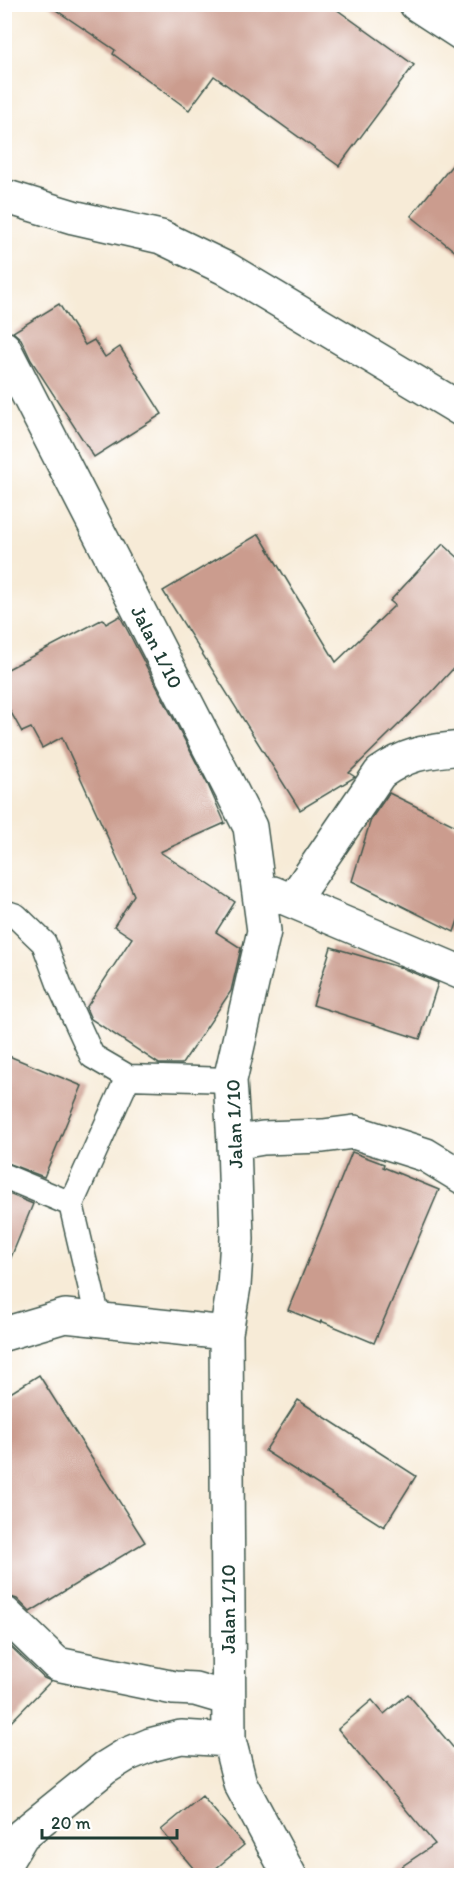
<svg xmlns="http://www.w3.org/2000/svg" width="466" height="1880" font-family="Itim,sans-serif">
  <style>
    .building { fill: #cb9c8e }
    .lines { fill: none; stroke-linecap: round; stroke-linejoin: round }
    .service-casing { stroke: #3f574c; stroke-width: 27 }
    .minor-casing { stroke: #3f574c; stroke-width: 36 }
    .service { stroke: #fff; stroke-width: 24 }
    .minor { stroke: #fff; stroke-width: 33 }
    .labels { text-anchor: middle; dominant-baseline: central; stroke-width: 4.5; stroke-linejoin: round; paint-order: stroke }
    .street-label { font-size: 20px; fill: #1f3d34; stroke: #fff }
  </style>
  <rect width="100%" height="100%" fill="#fff"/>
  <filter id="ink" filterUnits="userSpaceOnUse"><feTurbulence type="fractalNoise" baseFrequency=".0167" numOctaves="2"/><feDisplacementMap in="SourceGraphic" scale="12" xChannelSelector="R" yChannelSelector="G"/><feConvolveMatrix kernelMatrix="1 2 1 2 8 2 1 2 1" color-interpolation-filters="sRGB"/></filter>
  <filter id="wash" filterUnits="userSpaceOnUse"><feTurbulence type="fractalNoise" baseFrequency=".008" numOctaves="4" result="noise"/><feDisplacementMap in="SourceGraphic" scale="24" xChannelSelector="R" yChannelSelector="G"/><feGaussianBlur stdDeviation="1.35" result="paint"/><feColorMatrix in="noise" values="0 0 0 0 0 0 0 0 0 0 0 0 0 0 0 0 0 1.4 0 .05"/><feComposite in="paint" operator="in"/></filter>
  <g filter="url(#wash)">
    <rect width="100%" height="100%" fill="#f7ebd7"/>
    <g id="blocks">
      <path class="building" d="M47,4H329L414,65L339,166L214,76L189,110L113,54L115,50Z
        M462,153V257L411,216Z
        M59,304L85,345L94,340L105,357L120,347L162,414L94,457L31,360L21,339L13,332Z
        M259,534L336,662L395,605L390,601L443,544L462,561V659L431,693L349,773L355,777L300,810L163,591Z
        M120,616L208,785L225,823L160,852L235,902L216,932L241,948L231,991L182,1064H159L91,1019L86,1008L132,938L114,926L134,895L62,737L42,748L31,728L22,732L4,700V671L103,619L106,624Z
        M389,793L462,829V909L454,932L352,881L371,819Z
        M331,947L402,968L438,983L420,1039L313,1005Z
        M4,1054L82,1086L44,1177L4,1162Z
        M352,1152L384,1164L383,1167L439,1190L374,1343L321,1321L320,1323L288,1310Z
        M4,1192L33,1204L5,1272H4Z
        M39,1375L145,1542L30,1612L17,1599L4,1595V1397Z
        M298,1400L416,1476L384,1527L265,1451Z
        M4,1640L44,1678L51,1681L4,1729Z
        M408,1694L462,1758V1875H389L435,1844L338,1729L372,1700L384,1714Z
        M202,1796L244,1845L208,1875H199L161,1830Z"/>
    </g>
  </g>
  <g filter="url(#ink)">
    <use href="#blocks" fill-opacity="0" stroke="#3f574c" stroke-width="1.5"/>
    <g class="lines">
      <g class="service-casing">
        <path id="service" d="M4,912L16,916L44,943L60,986L92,1056L128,1077
          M4,1176L71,1204L128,1077L230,1080
          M71,1204L98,1319"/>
      </g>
      <g class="minor-casing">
        <path id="minor" d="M416,4L462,34
          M4,196L73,217L161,237L225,268L462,410
          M4,348L250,827L264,931L230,1080L234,1143L237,1239L234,1286L226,1333L229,1740L240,1783L290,1876
          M273,893L462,973
          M293,900L380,773C410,752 426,752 462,748
          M234,1143L263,1138L323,1136L354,1132L426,1155L462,1177
          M4,1334L65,1316L226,1333
          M4,1613L57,1664L174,1688L195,1689L229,1699
          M4,1865L22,1835L105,1768L126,1755L150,1745L181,1737L229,1740"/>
      </g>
      <use href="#service" class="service"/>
      <use href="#minor" class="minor"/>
    </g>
  </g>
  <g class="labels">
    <g class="street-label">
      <text transform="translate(157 647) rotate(63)">Jalan 1/10</text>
      <text transform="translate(234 1124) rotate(-92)">Jalan 1/10</text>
      <text transform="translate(228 1609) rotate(-90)">Jalan 1/10</text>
    </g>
  </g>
  <rect width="466" height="1880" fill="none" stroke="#fff" stroke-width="24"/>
  <path d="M42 1829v9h135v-9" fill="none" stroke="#1f3d34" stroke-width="3"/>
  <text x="51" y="1829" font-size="18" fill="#1f3d34" stroke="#ffffff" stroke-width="4.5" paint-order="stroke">20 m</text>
</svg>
